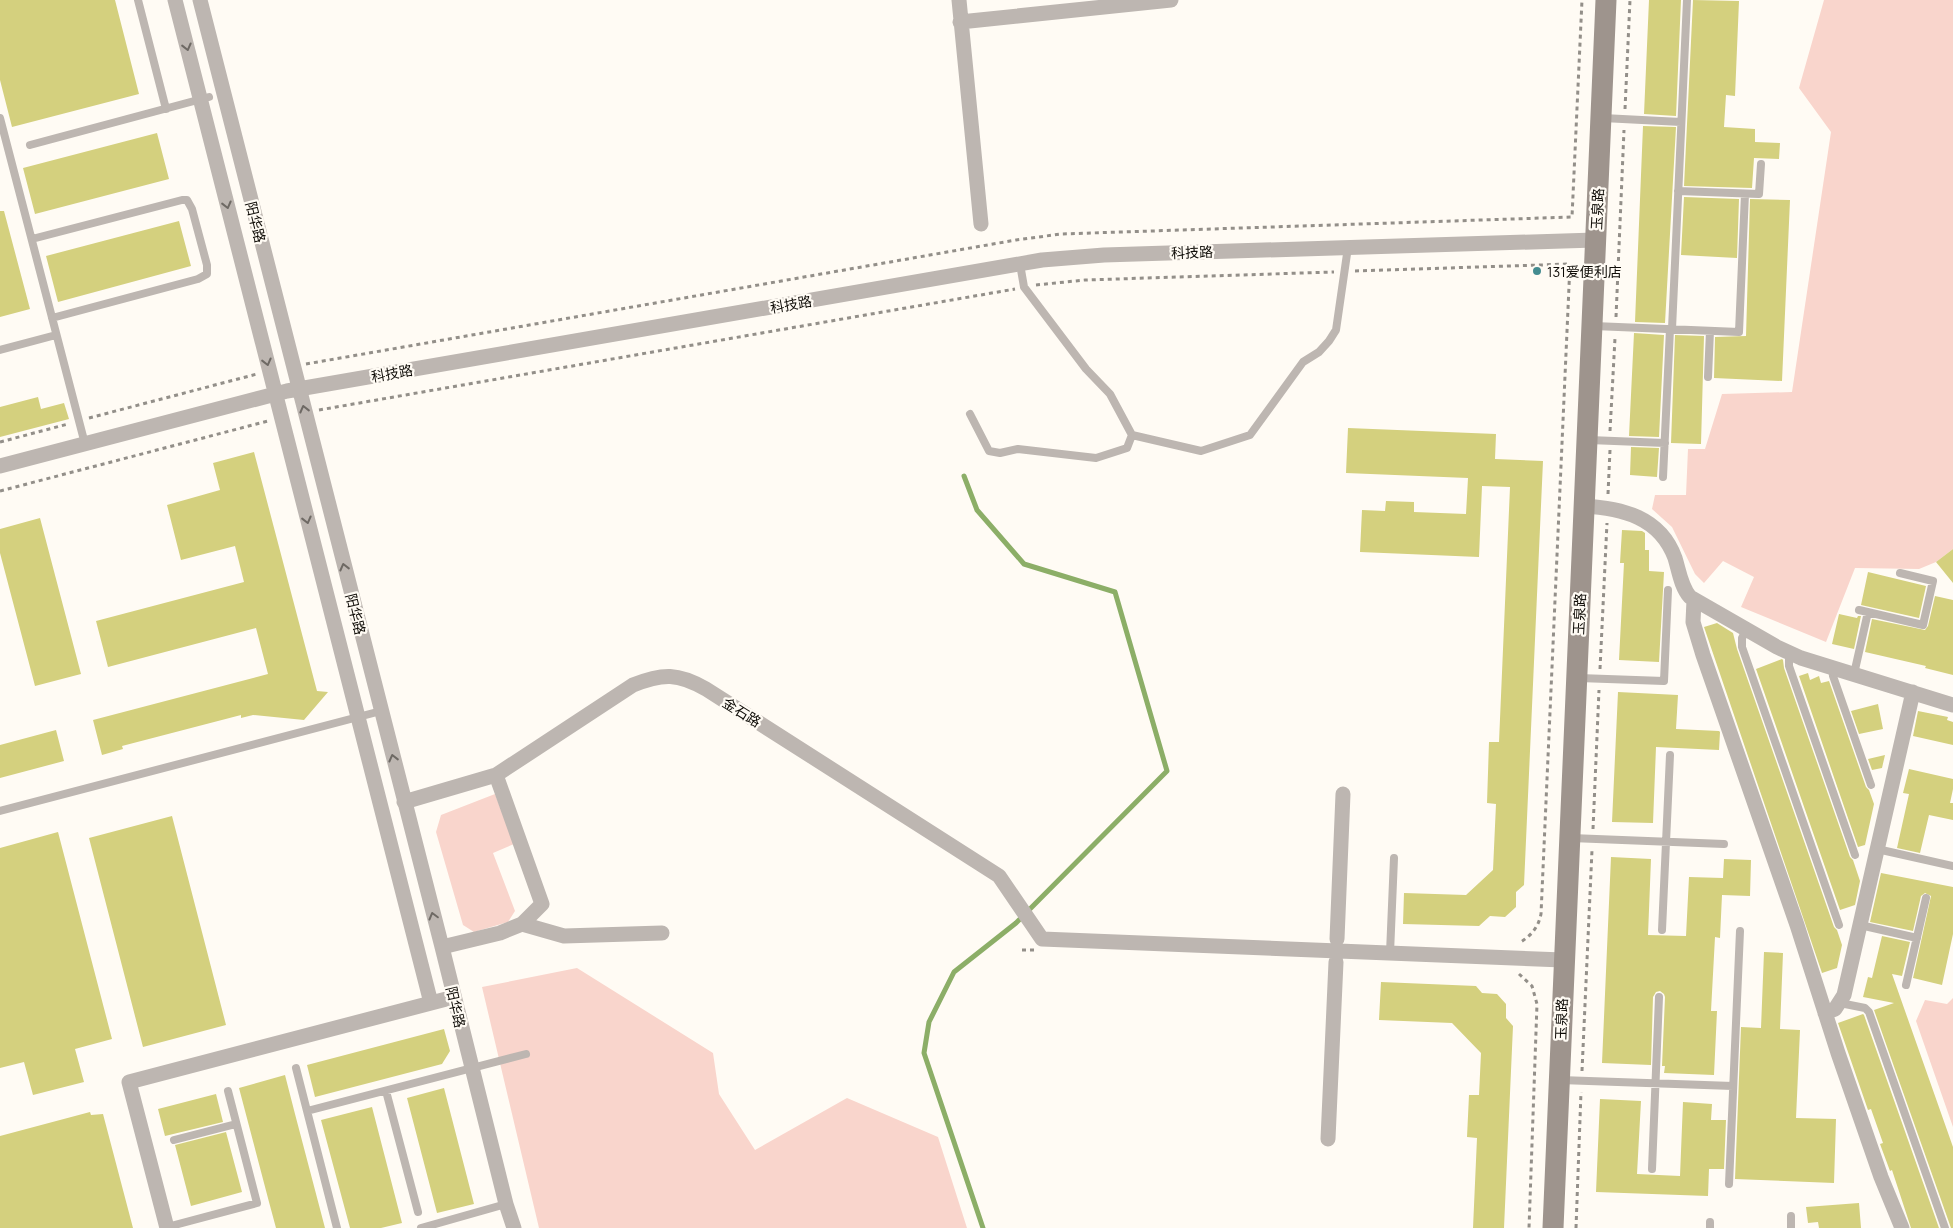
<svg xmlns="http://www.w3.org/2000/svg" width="1953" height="1228" font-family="Manrope,'Noto Sans SC',sans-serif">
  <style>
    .green { fill: #f9d5cc }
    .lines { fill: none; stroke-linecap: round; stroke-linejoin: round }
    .stream { stroke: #8cae67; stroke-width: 5 }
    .building { fill: #d4d07e }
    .path { stroke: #938f89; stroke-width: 3; stroke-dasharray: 4 4; stroke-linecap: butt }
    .lane { stroke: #bdb6b1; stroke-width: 8 }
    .street { stroke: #bdb6b1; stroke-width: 15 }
    .secondary { stroke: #9e948d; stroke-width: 21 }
    .oneway { stroke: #6e6964 }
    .poi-dot { fill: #448c90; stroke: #fffbf4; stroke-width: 2 }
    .labels { text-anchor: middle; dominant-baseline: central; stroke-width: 4.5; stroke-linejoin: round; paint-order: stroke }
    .street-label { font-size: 14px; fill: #0e0b06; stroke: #fffbf4 }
    .poi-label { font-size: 14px; fill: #0e0b06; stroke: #fffbf4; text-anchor: start }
  </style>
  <rect width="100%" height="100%" fill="#fffbf4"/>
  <path class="green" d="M1824,0H1953V549L1936,562L1919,569L1855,568L1826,642L1741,607L1754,577L1723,561L1704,583L1695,574L1672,527L1652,509L1655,495H1686L1688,449H1705L1722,394L1792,392L1831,132L1799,88Z
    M495,794L514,844L493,853L515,911L508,922L474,932L463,925L436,832L441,815Z
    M577,968L713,1053L719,1094L755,1150L847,1098L938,1137L967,1228H539L482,987Z
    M1953,998V1127L1916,1021L1925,1000L1947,1004Z"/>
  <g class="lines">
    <path class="stream" d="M964,476L977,510L1024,564L1115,592L1167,771L1016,923L954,972L929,1022L924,1053L983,1228"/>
  </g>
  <path class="building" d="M0,0H115L139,94L12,127L0,80Z
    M1649,0H1681L1676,116L1644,114Z
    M1693,0L1739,1L1735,96L1726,95L1724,127L1755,129V142L1780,143L1779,159L1754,158L1752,188L1684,186Z
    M1643,126L1676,127L1665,323L1635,322Z
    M157,133L169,179L35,214L23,168Z
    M1684,197L1739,199L1737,258L1681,255Z
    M1750,199L1790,200L1782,381L1714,378L1715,337L1746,336Z
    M0,211H4L30,309L0,317Z
    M179,221L191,266L58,302L46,256Z
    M1634,333L1664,335L1659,437L1629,436Z
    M1675,335L1704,336L1701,444L1671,443Z
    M38,397L41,409L64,403L69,419L0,437V407Z
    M1348,428L1496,434L1495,459L1543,461L1524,885L1516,892V907L1505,917L1490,916L1479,926L1403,924L1404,893L1466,895L1493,870L1496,804L1487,803L1489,742H1499L1510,487L1482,486L1479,557L1360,552L1362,510L1385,511L1386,501L1414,502V512L1466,514L1468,478L1346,473Z
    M1631,447L1659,448L1657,477L1630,475Z
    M254,452L317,691L328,692L304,720L253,715L241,718V715L122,746L123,749L102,755L93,720L268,674L256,628L108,667L96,621L244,582L235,546L181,560L167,505L220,490L213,463Z
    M40,518L81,674L35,686L0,553V529Z
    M1622,530L1642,531L1645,533V550H1649V571L1664,572L1659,662L1619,660L1624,563H1620Z
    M1953,549V583L1936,562Z
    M1868,572L1926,586L1919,618L1861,605Z
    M1935,596L1953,600V675L1925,668L1926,666L1865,652L1872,619L1925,630L1928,626Z
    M1839,614L1857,618L1858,616H1861L1854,649L1832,644Z
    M1717,623L1733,633L1737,649L1834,927L1837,930L1842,945L1837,968L1822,973L1704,627Z
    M1782,659L1783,660L1784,668L1850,857L1853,860L1860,881L1855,905L1840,910L1756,669Z
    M1808,673L1810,680L1819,676L1821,683L1829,681L1866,787L1869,790L1874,804L1865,845L1858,847L1799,676Z
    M1618,692L1678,695L1676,729L1719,731L1720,732L1719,750L1656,747L1653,823L1612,822Z
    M1878,704L1883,729L1859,734L1851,711Z
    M1918,711L1948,717L1947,720L1953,722V745L1913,736Z
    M56,730L64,761L0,778V745Z
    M1885,755L1882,768L1872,770L1868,759Z
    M1909,769L1953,779V789L1950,803H1953V820L1929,815L1920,853L1897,848L1909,794L1903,793Z
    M172,816L226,1025L143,1047L89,838Z
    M58,832L112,1039L75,1049L84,1082L33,1095L24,1062L0,1068V848Z
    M1611,857L1651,859L1648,935L1686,936L1689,877L1723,878L1724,859L1751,860L1750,896L1722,895L1720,938L1715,937L1711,1011H1717L1714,1075L1664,1073L1665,1066H1662L1665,997L1664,994L1660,991L1656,992L1653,997L1651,1065L1602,1063Z
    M1881,873L1953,887V934L1942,985L1913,978L1931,896L1925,893L1921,896L1913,931L1870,922Z
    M1882,936L1910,942L1902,976L1892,974L1953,1147V1228H1951L1874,1010L1894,1003L1863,997L1868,977L1872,978Z
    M1764,952L1783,953L1780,1029L1800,1030L1796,1118L1836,1119L1834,1183L1735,1179L1741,1027L1761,1028Z
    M1381,982L1476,986L1482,993L1497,994L1506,1004V1018L1513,1026L1504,1228H1473L1477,1138L1467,1137L1469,1095H1479L1481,1053L1452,1023L1379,1020Z
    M1863,1014L1864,1015L1939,1228H1911L1892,1170L1890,1171L1880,1144L1883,1143L1871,1109L1868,1110L1838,1023Z
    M444,1029L450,1051L442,1064L315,1097L307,1065Z
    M285,1075L295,1114L325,1228H276L269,1202L239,1088Z
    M444,1088L474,1204L437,1213L407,1098Z
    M216,1094L223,1122L165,1136L158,1109Z
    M1600,1099L1641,1101L1637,1174L1680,1176L1683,1102L1712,1104L1711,1120H1726L1724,1169H1709L1708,1196L1596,1192Z
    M372,1107L402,1223L381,1228H350L321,1120Z
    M90,1112L91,1115L103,1114L133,1228H0V1136Z
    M226,1132L242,1192L191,1206L175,1145Z
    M1859,1203L1861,1228H1819L1818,1222L1808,1223L1806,1207Z"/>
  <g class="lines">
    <path class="path" d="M1625,109L1630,0
      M1355,271L1570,264L1541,914C1538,928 1531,936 1519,943
      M1036,285L1085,280L1334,272
      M1616,317L1624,130
      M306,364L1016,240L1061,234L1572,217L1582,0
      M319,410L1015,289
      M89,418L257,374
      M1610,431L1615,338
      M0,442L68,424
      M0,491L268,421
      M1608,494L1610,450
      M1600,669L1607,523
      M1593,829L1599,690
      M1022,950H1034
      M1519,974L1532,986L1537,1004L1529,1228
      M1582,1071L1592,850
      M1576,1228L1581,1092"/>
    <path class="lane" d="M138,0L166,109
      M0,118L85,444
      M1603,118L1681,122
      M30,145L209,97
      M1678,191L1759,194L1761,164
      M32,239L182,200H187L192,209L207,265V274L198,279L52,318
      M1020,264L1024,287L1086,369L1110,394L1132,435L1201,451L1250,435L1303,362L1319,352L1329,341L1336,330L1348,247
      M1594,326L1739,332L1745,194
      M1672,329L1687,0
      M0,350L56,335
      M1708,377L1710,331
      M970,414L989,451L1000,453L1018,449L1096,458L1127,448L1132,435
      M1589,440L1665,443
      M1663,477L1670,329
      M1859,610L1923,625L1933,581L1900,573
      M1746,630L1742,638V647L1839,925
      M1789,653V666L1855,855
      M1832,667L1833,676L1871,785
      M1854,674L1868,612
      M1579,678L1664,681L1668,590
      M0,811L381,711
      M1571,838L1724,844
      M1877,849L1953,866
      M1860,925L1917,938
      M1662,930L1670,755
      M1390,953L1394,858
      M1906,985L1926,898
      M1840,1003L1865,1008L1869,1012L1945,1228
      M296,1068L337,1228
      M1560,1080L1733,1086
      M386,1091L418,1212
      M307,1111L526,1054
      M174,1140L236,1124
      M1652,1169L1659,997
      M1729,1184L1740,931
      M1791,1216V1228
      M1710,1222V1228
      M167,1227L257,1203L228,1091
      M421,1228L506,1204"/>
    <path class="street" d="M175,0L431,1003
      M200,0L442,947L506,1204L514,1228
      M959,0L981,224
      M960,22L1171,0
      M0,466L287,391L1042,260L1104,255L1595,240
      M1583,506C1622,508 1660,517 1675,558C1679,571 1681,587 1690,597L1777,647L1801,658L1953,705
      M1694,600L1693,622L1703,655L1797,925L1838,1053L1881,1177L1902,1228
      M404,802L496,775L633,685C663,673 678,673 706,689L999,876L1042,939L1563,960
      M522,924L564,936L662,933
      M1337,939L1343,794
      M442,947L500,933L522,924L542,904L496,775
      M1825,1013L1835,1009L1844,995L1913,692
      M1328,1139L1336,962
      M167,1228L129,1082L454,997"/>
    <path class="secondary" d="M1553,1228L1606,0"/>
  </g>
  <defs><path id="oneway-chevron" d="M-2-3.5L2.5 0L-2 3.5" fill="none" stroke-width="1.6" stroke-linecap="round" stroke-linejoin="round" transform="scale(1.25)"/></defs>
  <g class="oneway">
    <use href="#oneway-chevron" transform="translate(187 47) rotate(76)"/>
    <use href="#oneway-chevron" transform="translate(227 205) rotate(76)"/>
    <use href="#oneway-chevron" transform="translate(267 362) rotate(76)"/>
    <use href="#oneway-chevron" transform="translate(304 409) rotate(-104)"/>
    <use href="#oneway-chevron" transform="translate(307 520) rotate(76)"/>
    <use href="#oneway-chevron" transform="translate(344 567) rotate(-104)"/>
    <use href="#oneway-chevron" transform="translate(393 758) rotate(-104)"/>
    <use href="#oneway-chevron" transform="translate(433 916) rotate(-105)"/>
  </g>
  <circle class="poi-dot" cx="1537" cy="271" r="5"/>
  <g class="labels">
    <g class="street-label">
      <text transform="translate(1597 209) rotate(-87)">玉泉路</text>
      <text transform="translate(256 222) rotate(76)">阳华路</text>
      <text transform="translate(1192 252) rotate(-2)">科技路</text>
      <text transform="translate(791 304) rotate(-10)">科技路</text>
      <text transform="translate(392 373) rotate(-10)">科技路</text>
      <text transform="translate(356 614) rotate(76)">阳华路</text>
      <text transform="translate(1579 614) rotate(-87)">玉泉路</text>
      <text transform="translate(742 712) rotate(32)">金石路</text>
      <text transform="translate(456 1007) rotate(77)">阳华路</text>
      <text transform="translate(1561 1019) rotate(-88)">玉泉路</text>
    </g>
    <g class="poi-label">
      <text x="1547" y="271">131爱便利店</text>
    </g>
  </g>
</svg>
